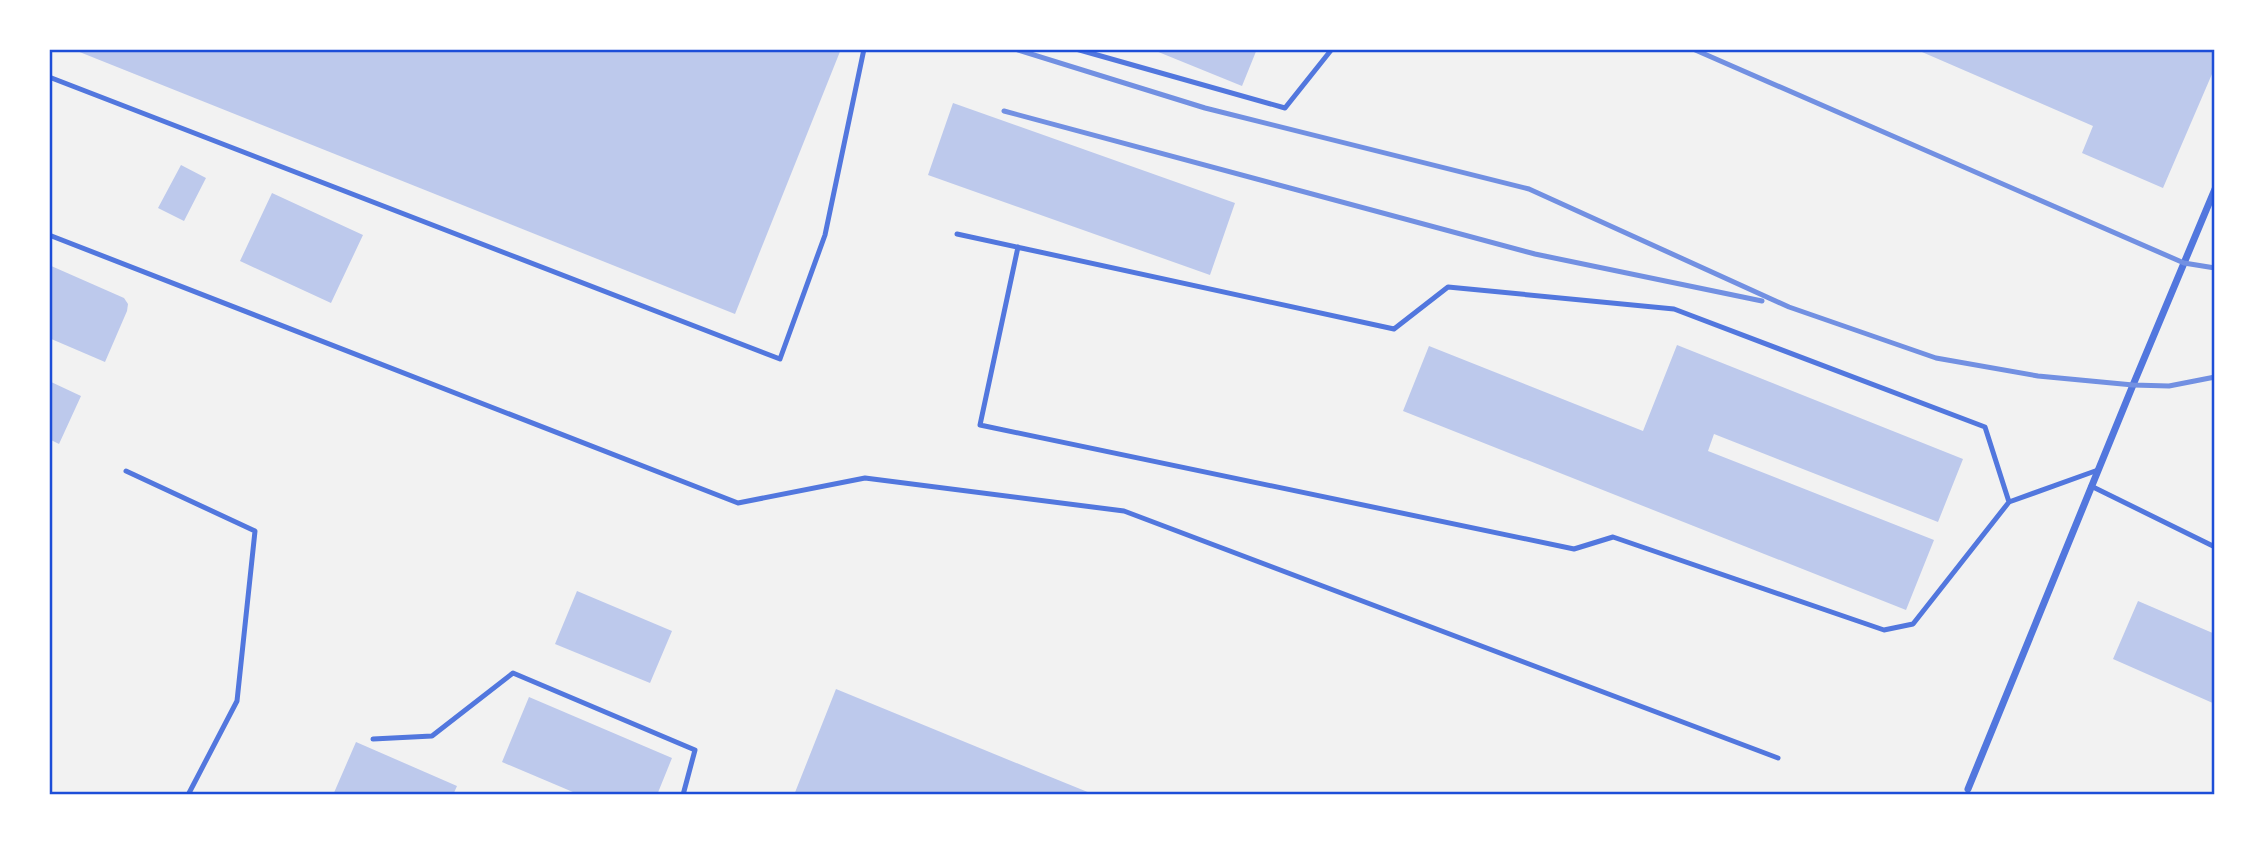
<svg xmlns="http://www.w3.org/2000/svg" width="2264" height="844" font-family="Roboto,sans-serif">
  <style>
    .building { fill: #bdc9ec }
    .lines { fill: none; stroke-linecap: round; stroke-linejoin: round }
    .service { stroke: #5277de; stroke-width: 5 }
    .minor { stroke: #5277de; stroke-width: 7 }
    .rail { stroke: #7290e2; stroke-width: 5 }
    .neatline { fill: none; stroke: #1d4ed8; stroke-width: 2.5 }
  </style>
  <rect width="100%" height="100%" fill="#f2f2f2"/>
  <path class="building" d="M72,49H841L735,314Z
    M1151,49H1257L1242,86Z
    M1915,49H2215V67L2163,188L2082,153L2093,126Z
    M953,103L1235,203L1210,275L928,175Z
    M181,165L206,178L184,221L158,208Z
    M272,193L363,235L331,303L240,261Z
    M49,265L124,298L128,304L127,311L105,362L49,338Z
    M1677,345L1963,459L1938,522L1714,434L1708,451L1934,540L1906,610L1403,411L1429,346L1643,431Z
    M49,381L81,396L59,444L49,439Z
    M577,591L672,631L650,683L555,644Z
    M2138,601L2215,634V704L2113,659Z
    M836,689L1031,769L1095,795H794Z
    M529,697L672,758L657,795H580L502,762Z
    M356,742L457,786L453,795H333Z"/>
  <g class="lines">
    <path class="service" d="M1076,49L1285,108L1332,49
      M49,77L780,359L825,235L864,49
      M957,234L1394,329L1448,287L1674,309L1985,427L2009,502
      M49,235L738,503L865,478L1124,511L1778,758
      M1018,247L980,425L1574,549L1613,537L1884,630L1913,624L2009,502L2098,470
      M126,471L255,531L237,701L188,795
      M2091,486L2215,547
      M373,739L432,736L513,673L695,750L683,795"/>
    <path class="minor" d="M1968,789L2133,385L2215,189"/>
    <path class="rail" d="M1015,49L1205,108L1529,189L1789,307L1936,358L2038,376L2133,385L2169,386L2215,377
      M1693,49L2184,263L2215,268
      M1004,111L1535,254L1762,301"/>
  </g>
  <rect width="2264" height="844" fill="none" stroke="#ffffff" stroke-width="102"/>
  <rect x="51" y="51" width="2162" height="742" class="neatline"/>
</svg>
